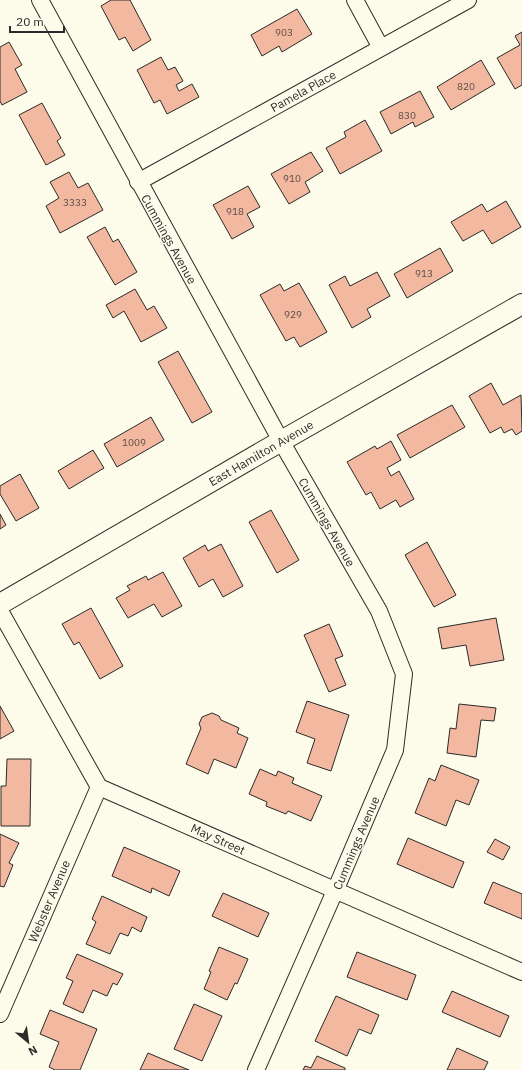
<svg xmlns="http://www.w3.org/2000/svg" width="522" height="1070" font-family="'IBM Plex Sans',sans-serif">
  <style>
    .building { fill: #f2b8a0; stroke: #2b2b2b }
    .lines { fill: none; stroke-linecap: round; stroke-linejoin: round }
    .minor-casing { stroke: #2b2b2b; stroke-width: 18 }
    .tertiary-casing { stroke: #2b2b2b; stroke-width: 22 }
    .minor { stroke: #fdfbea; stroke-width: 16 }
    .tertiary { stroke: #fdfbea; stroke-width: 20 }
    .labels { text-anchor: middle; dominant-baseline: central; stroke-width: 3; stroke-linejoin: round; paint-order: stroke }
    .number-label { font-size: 10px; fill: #5d4e48 }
    .street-label { font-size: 12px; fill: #2b2b2b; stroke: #fdfbea }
  </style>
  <rect width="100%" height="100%" fill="#fdfbea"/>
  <path class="building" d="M111,0H130L151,40L133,51L125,37L119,40L101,6Z
    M297,9L312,34L282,52L279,46L262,56L251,35Z
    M522,32V85L515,89L497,58L520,45L515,36Z
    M9,42L22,65L15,69L27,92L2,105L0,101V47Z
    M161,57L168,70L175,67L183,81L176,85L179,91L192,84L199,97L167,114L160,100L154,103L137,70Z
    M481,60L495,84L451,110L437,87Z
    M420,91L434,117L415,127L413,122L391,134L380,112Z
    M42,103L61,138L57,141L65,155L46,165L19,115Z
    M365,120L382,151L340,174L326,148L346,137L344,132Z
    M311,152L323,171L305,182L310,192L289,204L271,174Z
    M69,172L78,188L88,183L103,210L60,233L46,206L59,198L50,182Z
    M248,186L260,207L247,214L254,227L232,239L213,205Z
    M506,201L521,227L492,244L483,230L463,241L451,222L482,204L487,212Z
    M105,227L113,242L118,239L137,272L115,285L87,237Z
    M440,248L453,271L407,298L394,274Z
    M377,272L390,296L367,309L371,317L352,328L329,285L345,276L350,286Z
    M299,283L327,332L300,347L294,337L286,341L260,295L280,284L284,291Z
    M135,289L147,310L154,306L167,328L141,342L124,311L113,318L106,305Z
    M178,351L212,412L192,423L158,362Z
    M491,383L503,405L521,395L522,431L516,435L512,429L504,433L501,427L490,433L469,396Z
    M452,405L465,427L410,458L397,435Z
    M151,417L164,440L117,467L104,444Z
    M391,441L401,460L387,468L391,476L399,471L414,499L400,507L396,500L380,509L371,492L366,495L347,462L375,446L377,449Z
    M93,450L104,468L69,489L58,471Z
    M20,474L39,508L16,521L0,494V486Z
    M271,510L299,560L277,573L249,522Z
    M0,514L6,525L0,529Z
    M427,542L456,595L434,607L405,555Z
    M221,544L243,586L223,597L213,579L199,587L183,558L205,545L208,551Z
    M163,572L182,606L162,617L154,604L128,618L116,598L130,590L127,586L146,576L148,580Z
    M91,608L123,666L100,679L79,642L74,645L62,624Z
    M496,618L504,660L470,666L466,645L442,649L438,628Z
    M329,624L343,656L335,659L346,685L329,692L304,635Z
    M307,701L349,715L331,771L307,763L315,739L296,732Z
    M459,704L496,708L494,721L481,720L476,757L447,753L450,728L456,729Z
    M0,706L14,731L0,739Z
    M212,713L219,716L221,720L239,728L237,733L248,738L236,768L214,759L208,774L186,764L201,728L199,724L202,717Z
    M7,759H31L30,826H1V786H6Z
    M441,765L479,780L469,805L456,800L446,826L415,813L429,778L435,781Z
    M260,769L276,776L278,771L294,778L292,783L322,796L311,821L288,811L286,814L266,806L267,802L249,794Z
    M0,834L19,843L9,863L13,865L4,887L0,886Z
    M408,838L464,862L453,888L397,864Z
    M495,839L510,847L503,860L487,852Z
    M124,847L180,871L169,896L152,888L151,893L112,876Z
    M493,882L522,894V919L484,903Z
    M223,893L269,913L258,937L212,916Z
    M102,896L147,917L141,932L132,927L128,936L120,933L110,954L86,944L96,922L92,919Z
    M219,947L248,959L237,984L235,983L227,1000L204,989L211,972L209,971Z
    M357,952L416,975L407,1000L347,977Z
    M77,954L123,974L117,985L113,983L107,996L93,990L83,1013L63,1004L73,981L66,978Z
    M452,991L509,1016L500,1037L442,1012Z
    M336,996L379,1015L371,1034L359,1029L347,1056L315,1041Z
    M194,1004L222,1016L202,1061L174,1049Z
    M50,1010L97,1029L80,1070H55L49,1067L59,1042L40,1034Z
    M457,1048L488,1062L484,1070H447Z
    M148,1053L167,1061L189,1070H140Z
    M317,1056L345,1068V1070H303L305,1066L311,1068Z"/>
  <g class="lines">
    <g class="minor-casing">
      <path id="minor" d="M40,0L281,441L379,611L404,674L395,750L335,891L256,1070
        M355,0L381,48
        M138,182L468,0
        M0,611L99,787L522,972
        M0,1014L99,787"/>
    </g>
    <g class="tertiary-casing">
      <path id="tertiary" d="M0,604L262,452L522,304"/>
    </g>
    <use href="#minor" class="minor"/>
    <use href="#tertiary" class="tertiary"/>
  </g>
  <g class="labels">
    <g class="number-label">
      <text x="284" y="32">903</text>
      <text x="466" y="86">820</text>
      <text x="407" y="115">830</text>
      <text x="292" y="178">910</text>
      <text x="75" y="202">3333</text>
      <text x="235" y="211">918</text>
      <text x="424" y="273">913</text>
      <text x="293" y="314">929</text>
      <text x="134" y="442">1009</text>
    </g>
    <g class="street-label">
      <text transform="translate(303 91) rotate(-29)">Pamela Place</text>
      <text transform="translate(169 239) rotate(61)">Cummings Avenue</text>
      <text transform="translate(261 453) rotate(-30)">East Hamilton Avenue</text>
      <text transform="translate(327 522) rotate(60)">Cummings Avenue</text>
      <text transform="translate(218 839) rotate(24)">May Street</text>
      <text transform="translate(356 843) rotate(-67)">Cummings Avenue</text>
      <text transform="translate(49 901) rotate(-67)">Webster Avenue</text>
    </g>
  </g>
  <g transform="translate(28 1042) rotate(151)" stroke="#fdfbea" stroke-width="3" paint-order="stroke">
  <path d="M0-3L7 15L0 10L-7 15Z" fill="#2b2b2b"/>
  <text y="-6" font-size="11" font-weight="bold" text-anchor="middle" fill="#2b2b2b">N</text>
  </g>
  <path d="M10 26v6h54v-6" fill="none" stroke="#2b2b2b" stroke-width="2"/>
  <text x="16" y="26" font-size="12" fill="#2b2b2b" stroke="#fdfbea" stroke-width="3" paint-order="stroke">20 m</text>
</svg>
